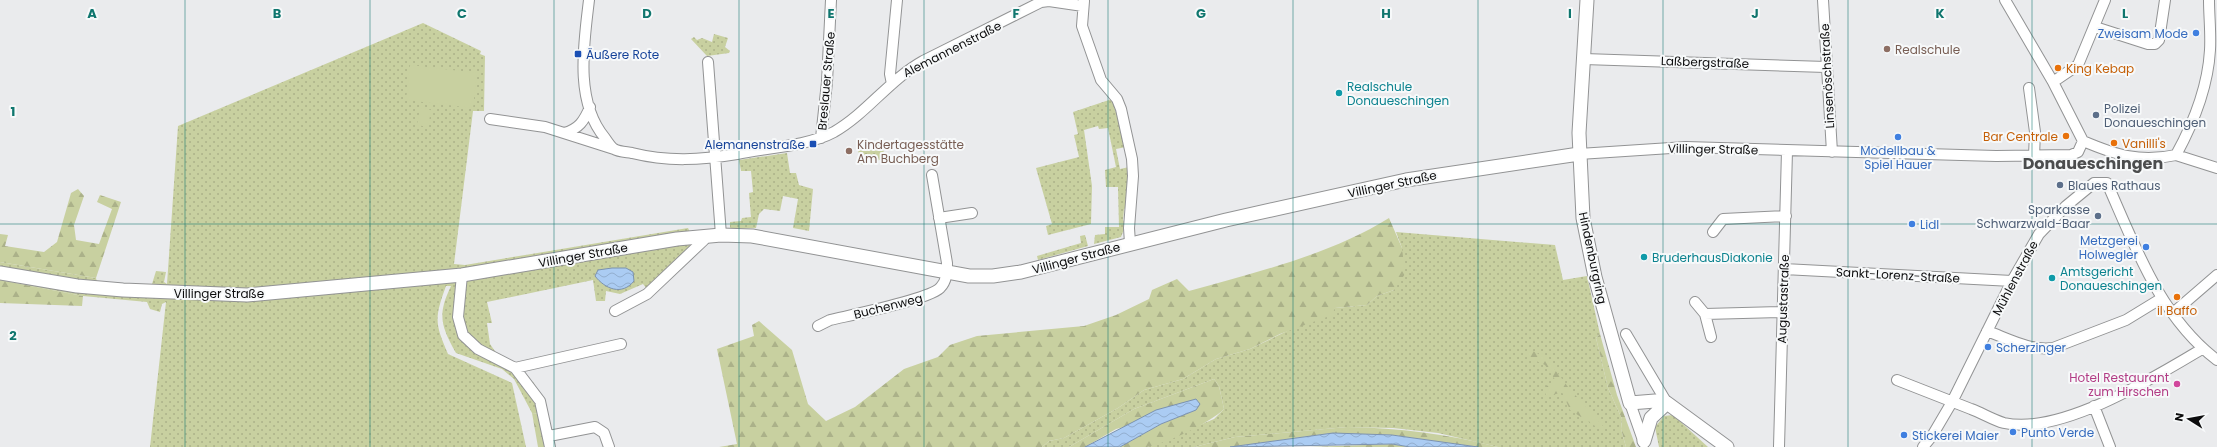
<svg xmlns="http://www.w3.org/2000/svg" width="2217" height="447" font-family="Poppins,sans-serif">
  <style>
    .grass { fill: url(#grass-dots) }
    .forest { fill: url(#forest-firs) }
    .pitch { fill: #c8d0a0 }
    .water { fill: url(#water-waves); stroke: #7b92ae }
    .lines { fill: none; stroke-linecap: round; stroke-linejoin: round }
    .minor-casing { stroke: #929394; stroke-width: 12 }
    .major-casing { stroke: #929394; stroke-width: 15 }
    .minor { stroke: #fff; stroke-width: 10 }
    .major { stroke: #fff; stroke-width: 13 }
    .grid { fill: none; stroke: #0f766e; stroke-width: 1; stroke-opacity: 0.55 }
    .shop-dot { fill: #3f7fe0; stroke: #f7f9fa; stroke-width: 1.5 }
    .education-dot { fill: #8d6e63; stroke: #f7f9fa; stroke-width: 1.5 }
    .transit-dot { fill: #1a4fb4; stroke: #f7f9fa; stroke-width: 1.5 }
    .food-dot { fill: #e8710a; stroke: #f7f9fa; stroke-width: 1.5 }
    .culture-dot { fill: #0f9aa8; stroke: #f7f9fa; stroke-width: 1.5 }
    .service-dot { fill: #5c6f8a; stroke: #f7f9fa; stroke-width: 1.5 }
    .hotel-dot { fill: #d1479c; stroke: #f7f9fa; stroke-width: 1.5 }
    .labels { text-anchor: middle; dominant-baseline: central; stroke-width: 4; stroke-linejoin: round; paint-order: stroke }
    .shop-label { font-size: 12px; fill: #366cbe; stroke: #f7f9fa; text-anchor: start }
    .street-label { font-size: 12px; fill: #0c0c0d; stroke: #f7f9fa }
    .education-label { font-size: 12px; fill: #785e54; stroke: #f7f9fa; text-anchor: start }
    .transit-label { font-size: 12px; fill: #164399; stroke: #f7f9fa; text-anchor: start }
    .food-label { font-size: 12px; fill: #c56008; stroke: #f7f9fa; text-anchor: start }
    .culture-label { font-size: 12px; fill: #0d838f; stroke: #f7f9fa; text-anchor: start }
    .service-label { font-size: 12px; fill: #4e5e75; stroke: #f7f9fa; text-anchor: start }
    .hotel-label { font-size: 12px; fill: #b23c85; stroke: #f7f9fa; text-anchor: end }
    .district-label { font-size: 16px; font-weight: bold; fill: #4c4d4e; stroke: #f7f9fa }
    .grid-label { font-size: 13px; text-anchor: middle; font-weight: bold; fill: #0f766e; stroke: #f7f9fa; stroke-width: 4; stroke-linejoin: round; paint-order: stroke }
  </style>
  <defs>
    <pattern id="grass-dots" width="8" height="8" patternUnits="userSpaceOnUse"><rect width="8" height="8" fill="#c8d0a0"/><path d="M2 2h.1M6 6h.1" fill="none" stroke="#abb189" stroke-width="1.8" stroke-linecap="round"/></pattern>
    <pattern id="forest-firs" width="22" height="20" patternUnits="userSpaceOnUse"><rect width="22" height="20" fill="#c8d0a0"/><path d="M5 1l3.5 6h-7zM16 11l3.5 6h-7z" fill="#abb189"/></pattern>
    <pattern id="water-waves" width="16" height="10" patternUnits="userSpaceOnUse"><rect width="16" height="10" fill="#abccf3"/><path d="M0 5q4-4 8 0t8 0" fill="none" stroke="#92aecf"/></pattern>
  </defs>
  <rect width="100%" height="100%" fill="#eaebed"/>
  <path class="grass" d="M423,23L481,51L480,54L485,56L484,111H473L454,264L465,265L688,228L696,245L663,272L647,289L643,284L620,294L606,291L605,301H596L593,280L487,302L492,323H487L490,344L499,357L534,383L540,414L532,413L514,379L502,369L456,353C441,326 437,315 451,286H446C434,319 435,323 448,354L512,383L526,447H150L166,302L162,304L160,312L150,309L147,302L83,296L0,280V262L96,278L97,282L146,287L152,284L156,271L166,272L164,282L167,284L178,126Z
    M714,34L728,38L725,47L730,51L729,53L707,56L691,39L694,37L697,40L702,38L712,42Z
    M1112,99L1126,147L1116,149L1120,169L1129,167L1128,207L1124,209L1123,220L1126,224L1121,237L1094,244L1095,235L1105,234V227H1119L1118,187H1106L1105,170L1116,167L1108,128L1099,129L1098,126L1084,130L1092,186L1091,224L1048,235L1046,226L1052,224L1036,168L1079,157L1074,135L1078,134L1073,112Z
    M881,142L884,153L881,154L883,159L862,165L858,150Z
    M787,153L790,173H796L799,185L813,189L809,231L793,228L798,199L783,196L780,211L764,209L759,214L756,228L730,229V222L741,221L742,218L751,217L749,193L753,192L751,171H741L739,160Z
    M1396,232L1555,245L1563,280L1587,276L1600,334L1596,338L1608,388L1622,419L1621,429L1626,447H1498L1438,433L1393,428L1347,427L1235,437L1194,447H1147L1214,419L1224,409L1219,386L1214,379L1134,409L1069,447H1042L1049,441L1064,438L1118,408L1144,390L1183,379L1216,359L1250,349L1335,308L1367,305L1377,296L1394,290L1402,248Z
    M1085,235L1088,246L1038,260L1037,256L1081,243L1080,236Z
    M1673,415L1708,447H1659L1655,427L1664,416Z"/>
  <path class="forest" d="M78,189L84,196L74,225L76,240L99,244L112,209L97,202L100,195L121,202L96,278L0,262V234L8,235L5,246L44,252L57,242L71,193Z
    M1389,218L1402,248L1405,274L1394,290L1377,296L1367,305L1335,308L1332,315L1280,334L1250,349L1216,359L1183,379L1144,390L1118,408L1064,438L1049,441L1042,447H719L737,444L717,349L754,336L752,325L759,321L792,350L808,404L826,421L855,407L904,369L938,357L950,345L977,336L1084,326L1116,315L1149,299L1152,290L1177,279L1189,291C1254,273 1332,254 1389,218Z
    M0,280L83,296L82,306L0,303Z
    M1600,334L1617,395L1636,447H1626L1621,429L1622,419L1608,388L1596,338Z
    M1528,348L1547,359L1568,387L1603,426V431L1570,410L1562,392L1547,397L1543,388L1556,381L1545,365L1526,356Z
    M1214,379L1219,386L1224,409C1210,423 1167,443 1147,447C1139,447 1128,447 1120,447L1161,424L1196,410L1116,429L1085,447H1069L1134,409Z
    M532,413L540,414L547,447H538Z
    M1347,427C1399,428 1448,434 1498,447H1478L1392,435L1333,433L1230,447H1194L1235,437Z
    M1392,444L1410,447H1310Z"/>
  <path class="pitch" d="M410,65L477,73L473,108L406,100Z
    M420,108L431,110L428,127L417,125Z"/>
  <path class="water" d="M612,268H626L633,272L634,281C622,296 605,289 595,276L598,270Z
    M1196,399L1200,404L1196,410L1161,424L1120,447H1085L1156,410Z
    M1333,433L1392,435L1478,447H1410L1392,444L1230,447Z"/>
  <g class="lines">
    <g class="minor-casing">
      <path id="minor" d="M589,0C584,43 574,101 605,138C607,141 611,147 614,149C619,152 627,152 632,153C668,162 701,160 737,154C766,148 808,146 834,132C867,113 889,80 923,61L1041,2L1049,1L1083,6
        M1823,0L1832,152
        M2005,0L2053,82L2083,141
        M1084,1L1082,26L1101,80L1117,99L1121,109L1132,159L1133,176L1129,228L1130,243
        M2095,27L2148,44H2155L2159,40L2165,0
        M1584,59L1826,67
        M708,62L721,235
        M2053,82L2078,65L2105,0
        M892,84L890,74L897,0
        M2029,88L2035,132L2034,156
        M490,119L545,127L614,149
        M564,133C579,129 584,121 590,107
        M821,138L827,82L831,0
        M2083,141C2116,155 2140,163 2176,155C2193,124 2208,86 2210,50C2211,33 2209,16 2209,0
        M1579,154L1686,147L1996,156L2071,155L2078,152L2083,141
        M2176,155L2217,168
        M939,218L972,213
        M1713,232L1723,219L1786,216
        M1784,269L2012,281
        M462,275L458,317L463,335L478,349L515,368L540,401L550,447
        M1695,302L1705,314L1711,337
        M615,311L647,294L704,240L705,236
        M2173,313L2217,275
        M1705,314L1783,312
        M818,326L830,320C851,315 927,300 940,288C947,281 947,272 947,263L932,175
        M1987,331C2009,339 2030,351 2053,348L2126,320L2162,298
        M1626,334L1667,403
        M515,368L621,344
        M1897,380C1922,390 1946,399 1971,409C1982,413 1993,420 2004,423C2060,436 2155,377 2202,349
        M1630,403L1644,443
        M2094,406L2110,447
        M549,436L595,427L604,433L609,447
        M1779,447L1787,151
        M1923,447L1932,436L1952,402L2012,281L2039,234L2066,206L2094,183H2107C2135,246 2160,317 2217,360"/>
    </g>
    <g class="major-casing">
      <path id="major" d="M1587,0L1579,133L1583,218L1595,277L1630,403L1655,401L1667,403L1727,447
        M0,273L77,286L123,290L247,295L462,275L677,239L721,235L752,236L969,276H993L1021,272L1226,220L1406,180L1579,154
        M1644,441L1651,418L1667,403"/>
    </g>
    <use href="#minor" class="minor"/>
    <use href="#major" class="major"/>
  </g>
  <path class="grid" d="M185,0V447M370,0V447M554,0V447M739,0V447M924,0V447M1108,0V447M1293,0V447M1478,0V447M1663,0V447M1848,0V447M2032,0V447M0,224H2217"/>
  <g class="shop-dot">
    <circle cx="2196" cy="33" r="4"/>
    <circle cx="1898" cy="137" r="4"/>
    <circle cx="1912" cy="224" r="4"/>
    <circle cx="2146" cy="247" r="4"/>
    <circle cx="1988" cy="347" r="4"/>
    <circle cx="2013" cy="432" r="4"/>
    <circle cx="1904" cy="435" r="4"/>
  </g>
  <g class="education-dot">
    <circle cx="1887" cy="49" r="4"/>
    <circle cx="849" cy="151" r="4"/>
  </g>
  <g class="transit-dot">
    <rect x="574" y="50" width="8" height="8" rx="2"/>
    <rect x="809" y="140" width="8" height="8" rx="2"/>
  </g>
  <g class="food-dot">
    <circle cx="2058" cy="68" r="4"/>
    <circle cx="2066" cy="136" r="4"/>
    <circle cx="2114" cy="143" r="4"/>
    <circle cx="2177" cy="297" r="4"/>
  </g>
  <g class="culture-dot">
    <circle cx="1339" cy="93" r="4"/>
    <circle cx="1644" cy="257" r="4"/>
    <circle cx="2052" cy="278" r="4"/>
  </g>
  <g class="service-dot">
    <circle cx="2096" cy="115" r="4"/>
    <circle cx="2060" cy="185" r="4"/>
    <circle cx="2098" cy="216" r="4"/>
  </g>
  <circle class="hotel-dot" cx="2177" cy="384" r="4"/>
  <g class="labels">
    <g class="shop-label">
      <text x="2188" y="33" text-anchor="end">Zweisam Mode</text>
      <text x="1898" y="150" text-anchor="middle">Modellbau &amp;<tspan x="1898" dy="14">Spiel Hauer</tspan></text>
      <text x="1920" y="224">Lidl</text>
      <text x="2138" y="240" text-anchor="end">Metzgerei<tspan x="2138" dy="14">Holwegler</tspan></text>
      <text x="1996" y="347">Scherzinger</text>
      <text x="2021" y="432">Punto Verde</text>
      <text x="1912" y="435">Stickerei Maier</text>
    </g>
    <g class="street-label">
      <text transform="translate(952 49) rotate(-27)">Alemannenstraße</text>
      <text transform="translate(1705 62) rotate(2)">Laßbergstraße</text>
      <text transform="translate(1827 76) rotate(-93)">Linsenöschstraße</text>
      <text transform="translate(826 81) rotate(-85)">Breslauer Straße</text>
      <text transform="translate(1713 149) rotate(1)">Villinger Straße</text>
      <text transform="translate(1392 184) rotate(-12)">Villinger Straße</text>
      <text transform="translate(583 255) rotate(-10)">Villinger Straße</text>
      <text transform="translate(1076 258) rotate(-15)">Villinger Straße</text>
      <text transform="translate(1593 258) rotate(78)">Hindenburgring</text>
      <text transform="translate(1898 275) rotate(3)">Sankt-Lorenz-Straße</text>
      <text transform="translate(2015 278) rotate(-62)">Mühlenstraße</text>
      <text x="219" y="293">Villinger Straße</text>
      <text transform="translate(1783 299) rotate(-88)">Augustastraße</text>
      <text transform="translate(888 306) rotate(-14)">Buchenweg</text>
    </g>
    <g class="education-label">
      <text x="1895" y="49">Realschule</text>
      <text x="857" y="144">Kindertagesstätte<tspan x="857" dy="14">Am Buchberg</tspan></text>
    </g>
    <g class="transit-label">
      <text x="586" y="54">Äußere Rote</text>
      <text x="805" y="144" text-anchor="end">Alemanenstraße</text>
    </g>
    <g class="food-label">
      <text x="2066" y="68">King Kebap</text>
      <text x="2058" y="136" text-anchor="end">Bar Centrale</text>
      <text x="2122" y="143">Vanilli's</text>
      <text x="2177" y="310" text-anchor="middle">il Baffo</text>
    </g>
    <g class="culture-label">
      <text x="1347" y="86">Realschule<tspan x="1347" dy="14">Donaueschingen</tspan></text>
      <text x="1652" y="257">BruderhausDiakonie</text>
      <text x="2060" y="271">Amtsgericht<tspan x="2060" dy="14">Donaueschingen</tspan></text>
    </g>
    <g class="service-label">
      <text x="2104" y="108">Polizei<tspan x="2104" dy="14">Donaueschingen</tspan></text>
      <text x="2068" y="185">Blaues Rathaus</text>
      <text x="2090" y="209" text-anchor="end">Sparkasse<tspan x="2090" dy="14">Schwarzwald-Baar</tspan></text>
    </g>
    <g class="hotel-label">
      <text x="2169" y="377">Hotel Restaurant<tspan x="2169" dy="14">zum Hirschen</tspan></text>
    </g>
    <g class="district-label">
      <text x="2093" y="163">Donaueschingen</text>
    </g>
  </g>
  <g class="grid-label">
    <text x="92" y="18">A</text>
    <text x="277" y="18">B</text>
    <text x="462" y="18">C</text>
    <text x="647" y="18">D</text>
    <text x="831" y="18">E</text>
    <text x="1016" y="18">F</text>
    <text x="1201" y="18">G</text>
    <text x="1386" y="18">H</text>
    <text x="1570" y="18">I</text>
    <text x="1755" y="18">J</text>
    <text x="1940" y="18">K</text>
    <text x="2125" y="18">L</text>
    <text x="13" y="116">1</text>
    <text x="13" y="340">2</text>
  </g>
  <g transform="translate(2189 419) rotate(281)" stroke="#f7f9fa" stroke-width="3" paint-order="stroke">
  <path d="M0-3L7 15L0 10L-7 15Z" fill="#0c0c0d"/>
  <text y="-6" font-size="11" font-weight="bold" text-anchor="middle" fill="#0c0c0d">N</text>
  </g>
</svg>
